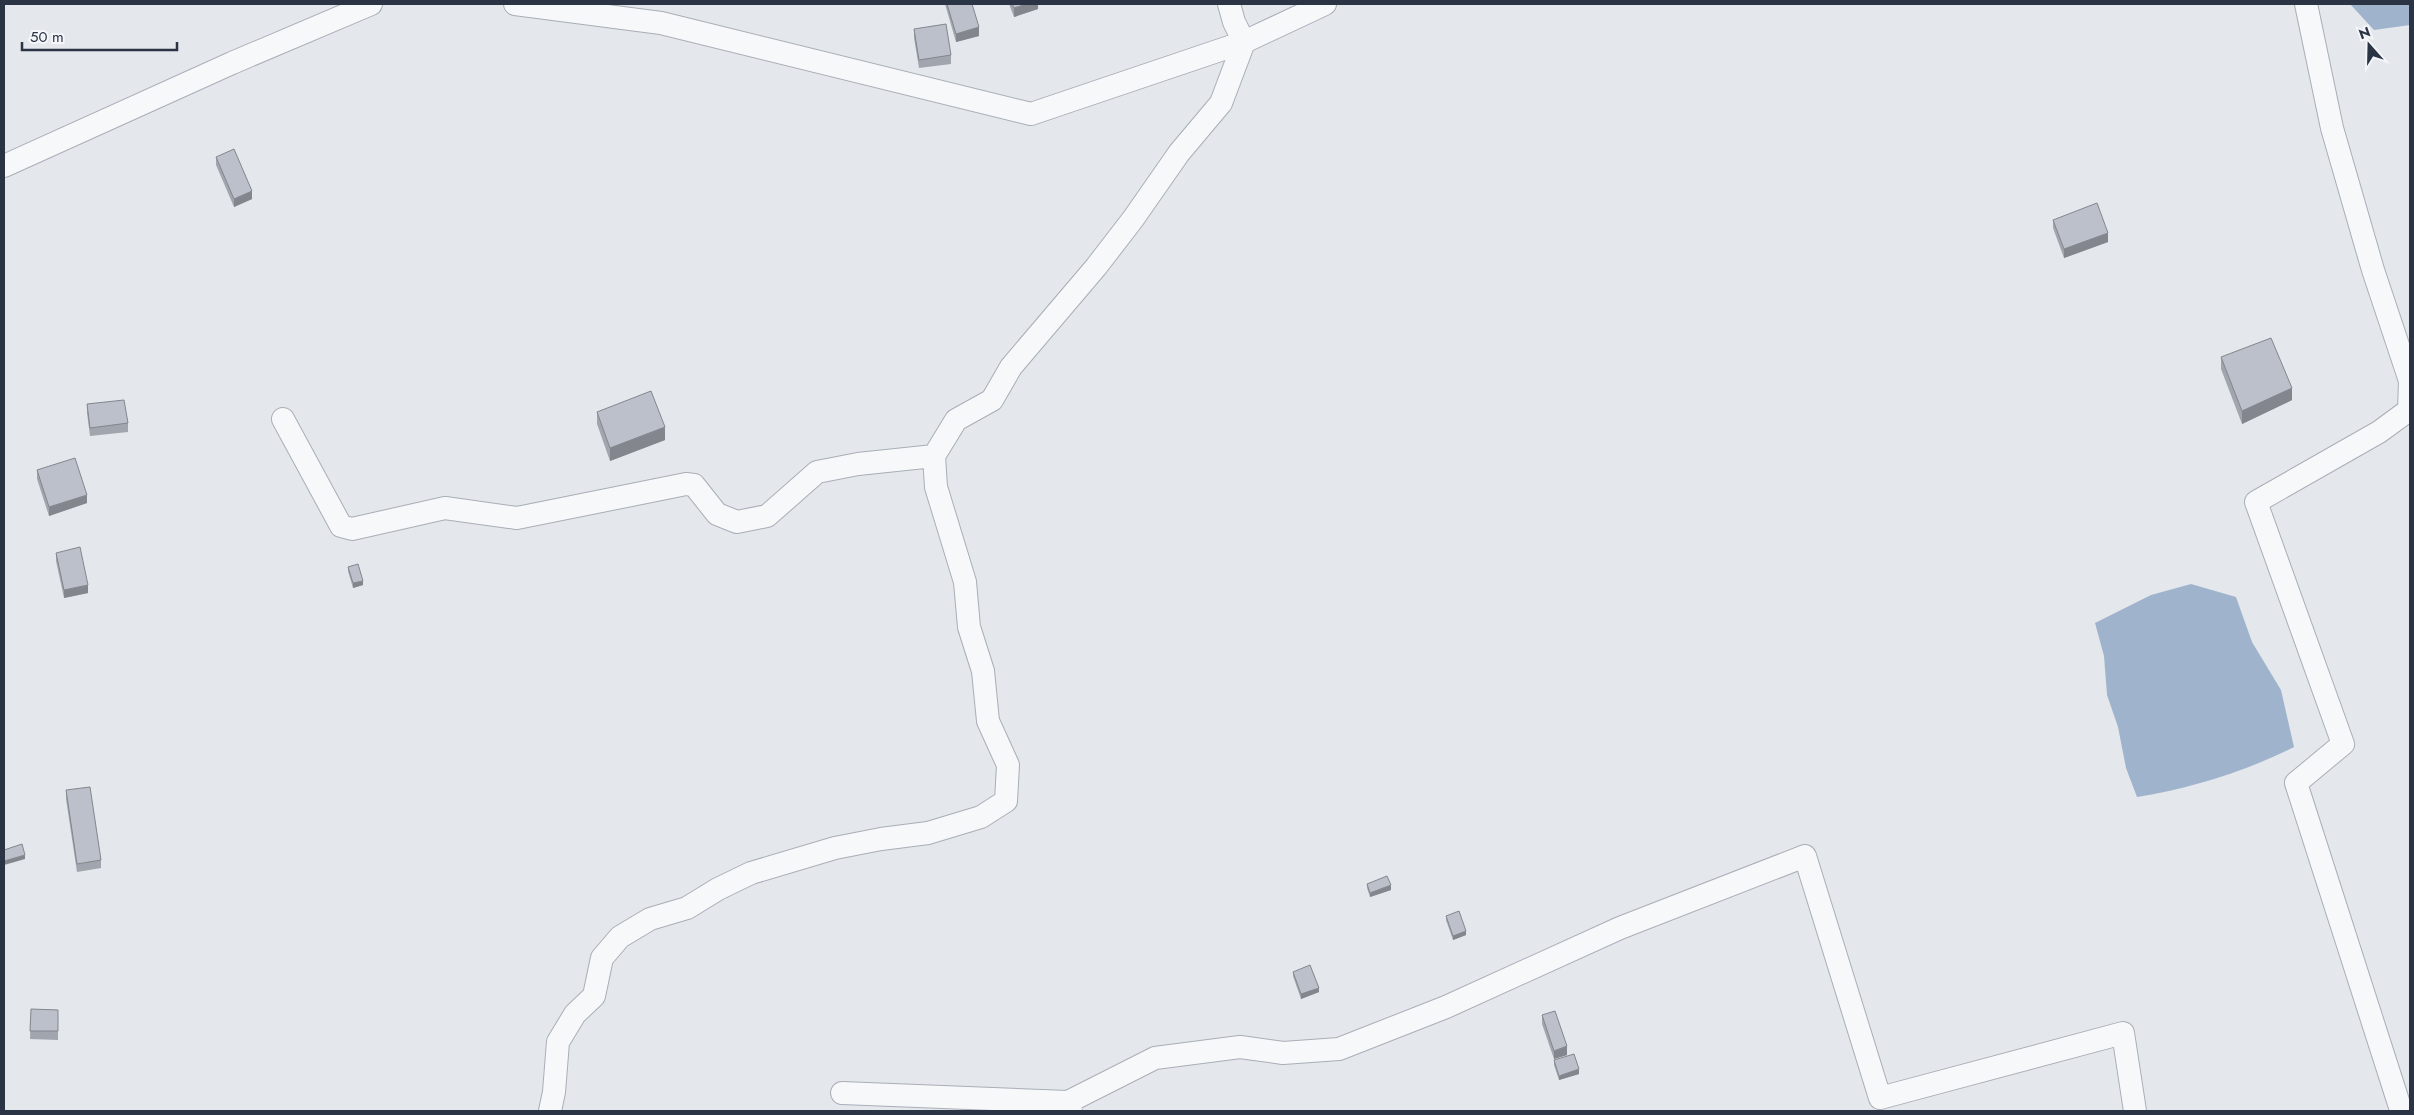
<svg xmlns="http://www.w3.org/2000/svg" width="2414" height="1115" font-family="Jost,sans-serif">
  <style>
    .water { fill: #9fb4cc }
    .lines { fill: none; stroke-linecap: round; stroke-linejoin: round }
    .minor-casing { stroke: #a9aeb7; stroke-width: 24 }
    .minor { stroke: #f7f8fa; stroke-width: 22 }
    .wall { fill: #a1a5ae }
    .shaded-wall { fill: #83868d }
    .building { fill: #bbc0ca; stroke: #83868d }
  </style>
  <rect width="100%" height="100%" fill="#e4e7ec"/>
  <path class="water" d="M2350,4H2410V25L2374,30Z
    M2191,584L2236,597L2252,642L2281,690L2294,747C2244,772 2192,788 2137,797L2126,768L2118,727L2107,695L2104,656L2095,623L2151,595Z"/>
  <g class="lines">
    <g class="minor-casing">
      <path id="minor" d="M515,4L661,23L1031,114L1244,42L1325,4
        M2306,4L2332,128L2373,270L2410,381L2409,410L2379,432L2256,502L2343,744L2296,783L2400,1107
        M4,166L232,63L371,4
        M283,419L341,526L352,529L445,508L517,518L686,484L694,485L717,514L737,522L767,516L817,472L858,464L934,456
        M842,1093L1068,1102
        M550,1111L554,1092L558,1042L575,1014L594,996L602,958L620,937L650,919L687,908L718,889L751,873L835,848L881,839L928,833L981,817L1006,801L1008,765L988,721L983,671L969,627L965,582L936,487L934,456L956,420L992,400L1011,367L1096,267L1133,219L1179,153L1221,103L1244,42L1234,22L1229,4
        M1071,1111L1068,1102L1155,1058L1240,1047L1283,1053L1339,1049L1446,1007L1620,928L1805,856L1880,1098L2123,1033L2135,1111"/>
    </g>
    <use href="#minor" class="minor"/>
  </g>
  <path class="wall" d="M945,4H972L979,36L956,42Z
    M1009,4H1038V9L1014,17Z
    M914,29L951,55V64L919,68L914,38Z
    M216,157L252,199L234,207L216,165Z
    M2053,220L2108,242L2064,258L2053,228Z
    M2221,357L2292,400L2242,424L2221,369Z
    M87,404L128,423V432L90,436L87,413Z
    M597,412L665,440L610,461L597,424Z
    M37,470L87,503L49,516L37,479Z
    M56,553L88,593L64,598L56,561Z
    M348,567L363,585L353,588L348,571Z
    M66,790L101,860V868L77,872L66,799Z
    M1367,884L1391,890L1370,897L1367,888Z
    M1446,916L1466,935L1453,940L1446,920Z
    M1293,972L1319,992L1301,999L1293,976Z
    M31,1009L58,1010V1040L30,1039Z
    M1542,1015L1567,1055L1554,1059L1542,1024Z
    M1554,1060L1579,1074L1559,1080L1554,1065Z"/>
  <path class="shaded-wall" d="M1027,4H1038V9L1014,17V8Z
    M979,27V36L956,42V34Z
    M252,191V199L234,207V199Z
    M2108,233V242L2064,258V249Z
    M2292,388V400L2242,424V411Z
    M665,427V440L610,461V448Z
    M87,495V503L49,516V507Z
    M363,581V585L353,588V583Z
    M88,585V593L64,598V590Z
    M25,855V859L4,865V861Z
    M1391,885V890L1370,897V893Z
    M1466,931V935L1453,940V936Z
    M1319,988V992L1301,999V994Z
    M1567,1046V1055L1554,1059V1051Z
    M1579,1069V1074L1559,1080V1076Z"/>
  <path class="building" d="M947,4H972L979,27L956,34Z
    M1012,4H1027L1014,8Z
    M946,24L951,55L919,60L914,29Z
    M234,149L252,191L234,199L216,157Z
    M2097,203L2108,233L2064,249L2053,220Z
    M2271,338L2292,388L2242,411L2221,357Z
    M651,391L665,427L610,448L597,412Z
    M124,400L128,423L90,428L87,404Z
    M75,458L87,495L49,507L37,470Z
    M80,547L88,585L64,590L56,553Z
    M358,564L363,581L353,583L348,567Z
    M90,787L101,860L77,864L66,790Z
    M22,844L25,855L4,861V850Z
    M1387,876L1391,885L1370,893L1367,884Z
    M1459,911L1466,931L1453,936L1446,916Z
    M1310,965L1319,988L1301,994L1293,972Z
    M31,1009L58,1010V1031H30Z
    M1555,1011L1567,1046L1554,1051L1542,1015Z
    M1574,1054L1579,1069L1559,1076L1554,1060Z"/>
  <rect width="2414" height="1115" fill="none" stroke="#2b3445" stroke-width="10"/>
  <g transform="translate(2369 45) rotate(340)" stroke="#f4f6f9" stroke-width="4" paint-order="stroke">
  <path d="M0-4L9 19L0 12L-9 19Z" fill="#2b3445"/>
  <text y="-8" font-size="14" font-weight="bold" text-anchor="middle" fill="#2b3445">N</text>
  </g>
  <path d="M22 42v8h155v-8" fill="none" stroke="#2b3445" stroke-width="2.5"/>
  <text x="30" y="42" font-size="15" fill="#2b3445" stroke="#f4f6f9" stroke-width="4" paint-order="stroke">50 m</text>
</svg>
